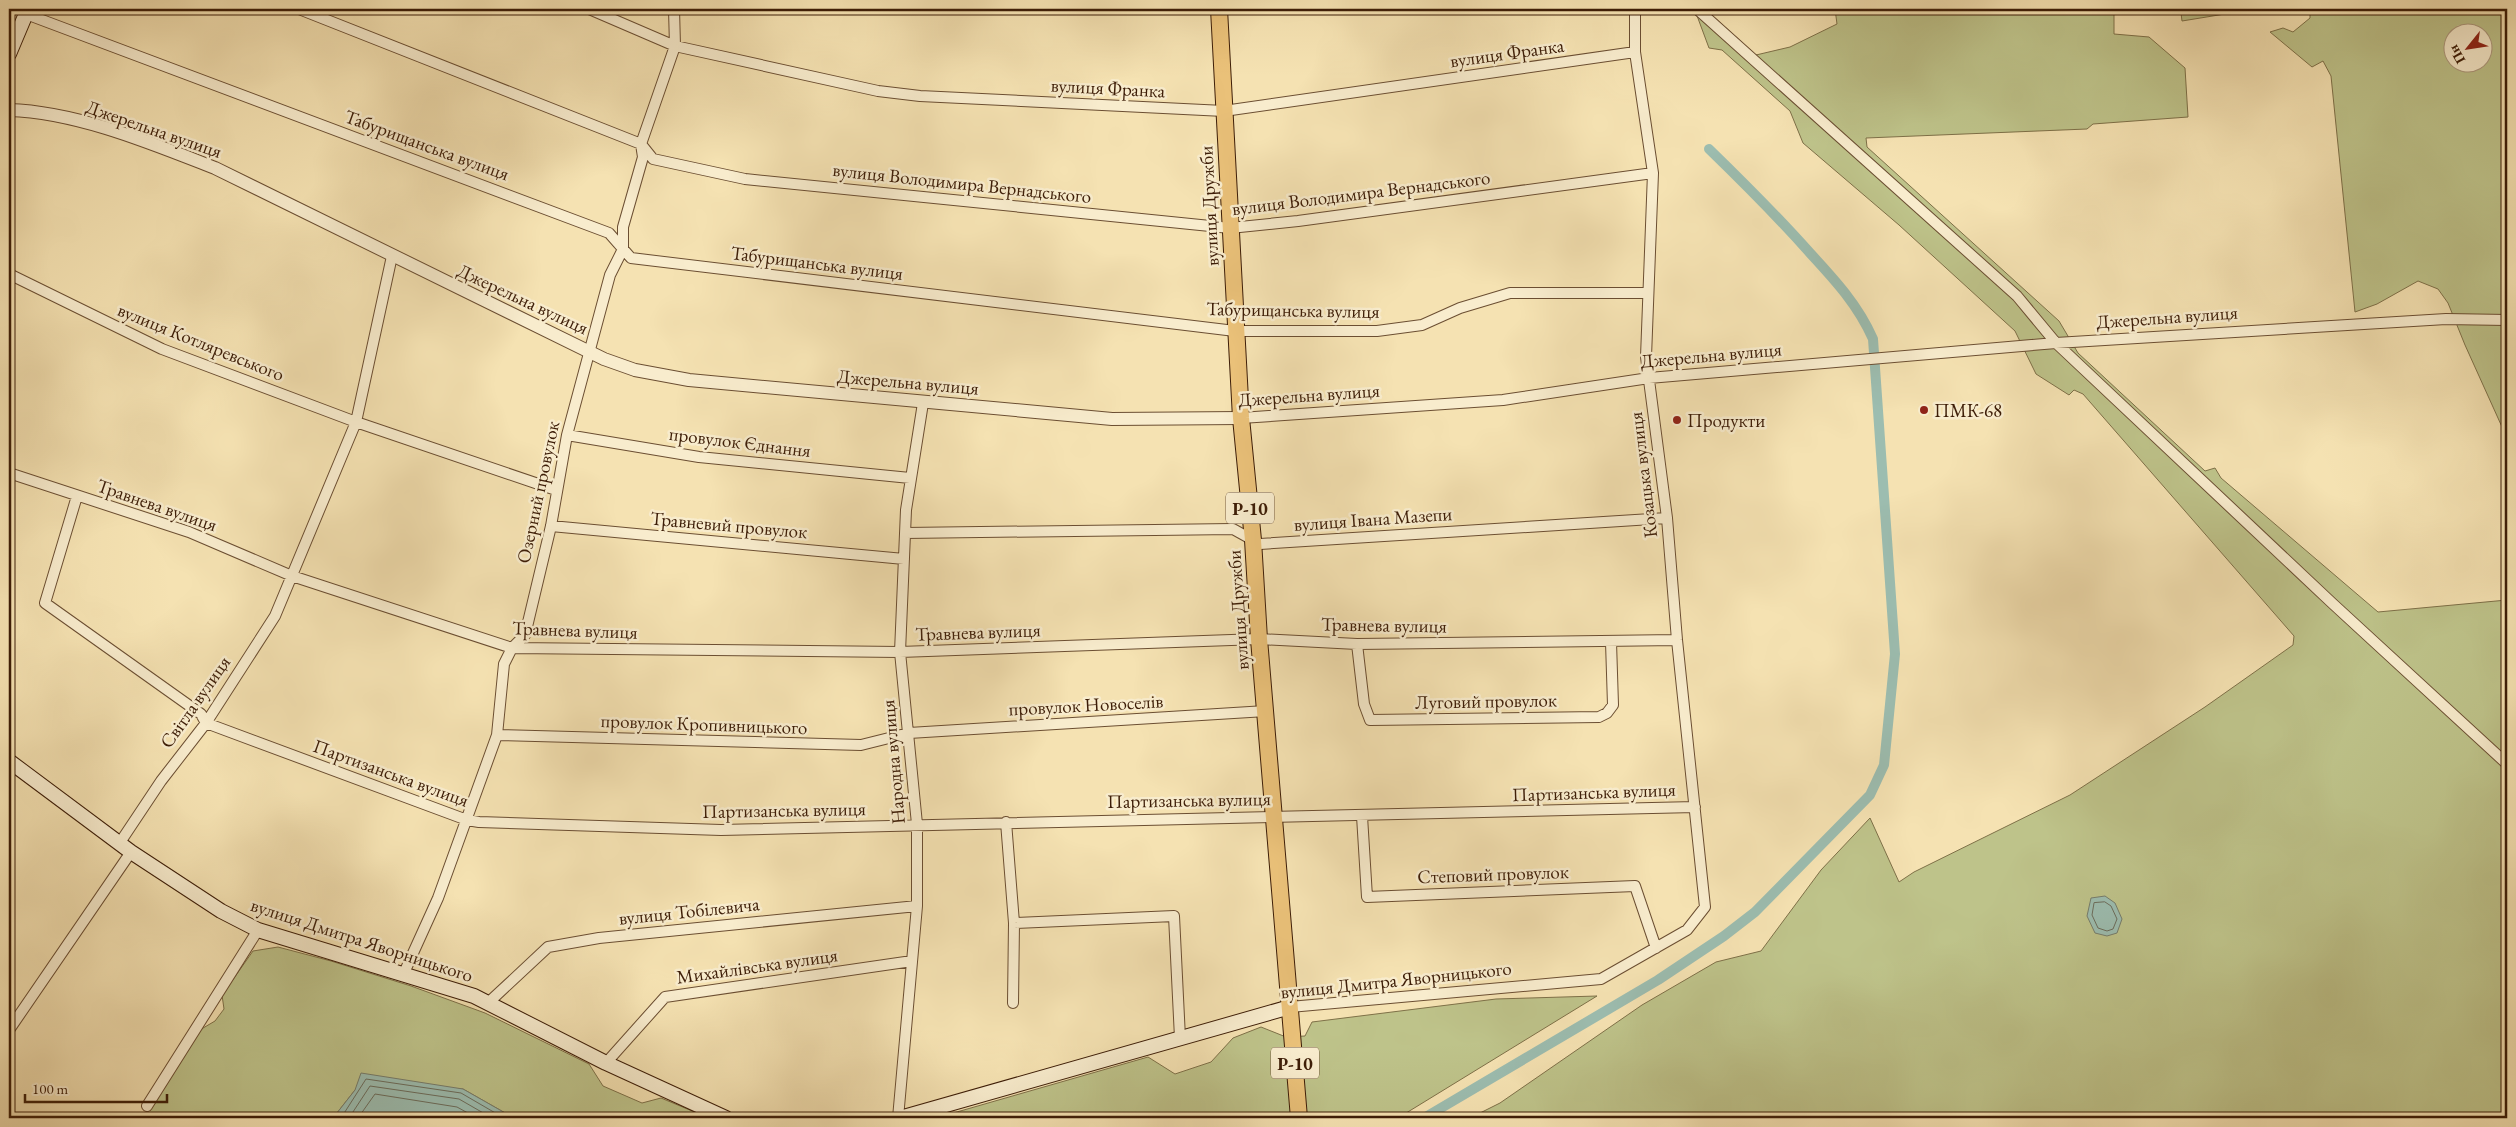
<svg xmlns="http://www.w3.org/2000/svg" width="2516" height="1127" font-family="'EB Garamond',serif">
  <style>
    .green { fill: #bec38a; stroke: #7e7048; fill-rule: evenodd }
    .water { fill: #9cbdb0; stroke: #767d6c }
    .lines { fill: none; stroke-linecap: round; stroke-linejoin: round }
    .shore { stroke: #6c6d5c; stroke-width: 1 }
    .canal { stroke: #9cbdb0; stroke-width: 10 }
    .minor-casing { stroke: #6b4e32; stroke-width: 12 }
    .tertiary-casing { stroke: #6b4e32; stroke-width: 14 }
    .secondary-casing { stroke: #3d1d07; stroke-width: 16 }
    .primary-casing { stroke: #3d1d07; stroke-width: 18 }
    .minor { stroke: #f8eccd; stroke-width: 10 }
    .tertiary { stroke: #f8eccd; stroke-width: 12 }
    .secondary { stroke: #f8eccd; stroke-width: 14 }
    .primary { stroke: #eac179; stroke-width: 16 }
    .poi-dot { fill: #8f2418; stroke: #f8eccd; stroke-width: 2 }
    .labels { text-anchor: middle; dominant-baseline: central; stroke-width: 5; stroke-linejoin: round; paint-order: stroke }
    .shield { fill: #f8eccd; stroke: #755b42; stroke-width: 1 }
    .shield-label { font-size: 18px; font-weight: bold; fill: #3d1d07 }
    .street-label { font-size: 19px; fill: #3d1d07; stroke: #f8eccd }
    .poi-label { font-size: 19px; fill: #3d1d07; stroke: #f8eccd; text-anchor: start }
  </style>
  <rect width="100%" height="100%" fill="#f5e2b2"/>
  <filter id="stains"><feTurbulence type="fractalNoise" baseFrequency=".004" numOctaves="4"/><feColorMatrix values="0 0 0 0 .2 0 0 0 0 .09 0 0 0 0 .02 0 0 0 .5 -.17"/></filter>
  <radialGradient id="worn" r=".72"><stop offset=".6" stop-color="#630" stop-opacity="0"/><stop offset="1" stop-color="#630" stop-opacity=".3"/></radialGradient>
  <path class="green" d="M1690,9H1705L1756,55L1790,47L1837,24L1835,9H2236L2231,13L2182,21L2181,13H2114V34L2149,37L2185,68L2188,117L2093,124L2087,129L1866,138L1867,147L2059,321L2078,353L2205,471L2215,468L2221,478L2378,612L2507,600V1118H1470L1500,1103L1642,1005L1716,962L1761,951L1821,870L1870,818L1899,882L1914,872L2070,795L2205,707L2293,645L2294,636L2083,394L2074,390L2069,395L2036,374L2015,331L1899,225L1803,143L1790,111L1722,50L1709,48L1696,13Z
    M2310,9H2507V438L2465,345L2448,303L2438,289L2418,281L2377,304L2355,312L2331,76L2323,61L2312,67L2270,32L2283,28L2293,32L2310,18ZM2454,32H2484V62H2454Z
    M278,947L331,961L411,986L485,1013L589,1064L603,1086L642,1103L661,1098L709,1118H514L463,1089L355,1090L333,1118H144L198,1031L215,1021L224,1009L222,995L253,951Z
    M1597,996L1398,1118H936L1148,1057L1175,1074L1211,1062L1233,1038L1261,1027L1286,1037L1305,1036L1312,1022L1496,999Z"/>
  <path class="water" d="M2105,896L2115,903L2122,919L2117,933L2107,936L2095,933L2087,916L2091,898Z
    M361,1073L463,1089L514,1118H333L355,1090Z"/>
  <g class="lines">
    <path class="shore" d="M2105,902L2111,906L2117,919L2113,929L2107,931L2098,928L2092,915L2094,903Z
      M341,1118L366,1079L461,1093L504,1118
      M349,1118L370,1086L459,1099L492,1118
      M358,1118L375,1094L457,1107L477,1118"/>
    <path class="canal" d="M1424,1118L1658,980L1724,936L1755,912L1870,795L1884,765L1895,654L1873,339C1858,305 1835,280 1810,253C1778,217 1744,183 1709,149"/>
    <g class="minor-casing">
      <path id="minor" d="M299,9L641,144L653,159L745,179L1230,228L1298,221L1653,173
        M589,9L675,46L878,91L920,96L1224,111L1635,52
        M1697,9L2017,296L2056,343L2332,603L2507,764
        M26,14L609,233L631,258L1235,331H1377L1422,325L1460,308L1510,293H1648
        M9,274L162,349L356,422L556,490
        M1241,418L1503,400L1649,378L2056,343L2446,319L2507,320
        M567,435L699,457L910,478
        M9,473L189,532L292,576L512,648L900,652L1259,639L1357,644L1677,640
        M77,496L45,603L201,714L206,723L467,820L479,822L721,830L1695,807
        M551,526L904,559
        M905,533L1233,529L1260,544L1667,518
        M1357,644L1364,704L1370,720L1599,717L1607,713L1613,705L1611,642
        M497,735L861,745L909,733L1266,711
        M1362,816L1367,897L1635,886L1656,948
        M1006,822L1014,923L1174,916L1180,1038
        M119,844L161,781L206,723L275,616L356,422L392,256
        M404,973L438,898L497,735L504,664L512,648L525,635L551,526L567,435L610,275L623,249V227L643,157L641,144L675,46L674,9
        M488,1003L548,947L599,938L917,906
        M1013,1003L1014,923
        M1290,1007L1601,979L1687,930L1705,907L1677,640L1667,518L1646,357L1653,173L1635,52V9
        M9,1030L131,852
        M606,1063L665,997L912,961
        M147,1106L258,930
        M898,1118L917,906V824L900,652L906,510L923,403"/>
    </g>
    <g class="tertiary-casing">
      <path id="tertiary" d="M9,110C77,112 151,143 215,168L604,359L635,370L689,380L1112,419L1241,418"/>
    </g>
    <g class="secondary-casing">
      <path id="secondary" d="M9,54L28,9
        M9,761L131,852L221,911L258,930L474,996L606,1063L726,1118
        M900,1118L1290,1007"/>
    </g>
    <g class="primary-casing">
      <path id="primary" d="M1219,9L1241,418L1253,540L1259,639L1299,1118"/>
    </g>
    <use href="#minor" class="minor"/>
    <use href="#tertiary" class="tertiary"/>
    <use href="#secondary" class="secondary"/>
    <use href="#primary" class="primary"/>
  </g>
  <g class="poi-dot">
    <circle cx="1924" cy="410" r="5"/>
    <circle cx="1677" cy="420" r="5"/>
  </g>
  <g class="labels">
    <g class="shield">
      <rect x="1226" y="492.5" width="48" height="31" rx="4"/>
      <rect x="1271" y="1047.5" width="48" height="31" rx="4"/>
    </g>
    <g class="shield-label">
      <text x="1250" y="508">Р-10</text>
      <text x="1295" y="1063">Р-10</text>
    </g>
    <g class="street-label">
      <text transform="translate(1507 53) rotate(-8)">вулиця Франка</text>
      <text transform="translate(1108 88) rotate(3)">вулиця Франка</text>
      <text transform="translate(154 129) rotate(19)">Джерельна вулиця</text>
      <text transform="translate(427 145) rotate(20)">Табурищанська вулиця</text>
      <text transform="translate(962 183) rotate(6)">вулиця Володимира Вернадського</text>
      <text transform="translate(1361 193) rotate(-7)">вулиця Володимира Вернадського</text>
      <text transform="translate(1209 206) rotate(-93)">вулиця Дружби</text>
      <text transform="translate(817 263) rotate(7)">Табурищанська вулиця</text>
      <text transform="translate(523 299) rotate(25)">Джерельна вулиця</text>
      <text transform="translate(1293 310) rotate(1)">Табурищанська вулиця</text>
      <text transform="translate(2167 317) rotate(-4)">Джерельна вулиця</text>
      <text transform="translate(201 342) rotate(22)">вулиця Котляревського</text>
      <text transform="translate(1711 355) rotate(-5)">Джерельна вулиця</text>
      <text transform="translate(908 382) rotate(5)">Джерельна вулиця</text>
      <text transform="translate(1309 395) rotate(-4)">Джерельна вулиця</text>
      <text transform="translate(740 442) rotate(7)">провулок Єднання</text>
      <text transform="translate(1643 475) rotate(-97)">Козацька вулиця</text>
      <text transform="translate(538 492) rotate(-78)">Озерний провулок</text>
      <text transform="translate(157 505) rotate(19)">Травнева вулиця</text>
      <text transform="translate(1373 519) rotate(-4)">вулиця Івана Мазепи</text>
      <text transform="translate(729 525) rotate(5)">Травневий провулок</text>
      <text transform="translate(1238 610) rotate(-94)">вулиця Дружби</text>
      <text transform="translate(1384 625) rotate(1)">Травнева вулиця</text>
      <text transform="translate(575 630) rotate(2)">Травнева вулиця</text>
      <text transform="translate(978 632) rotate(-2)">Травнева вулиця</text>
      <text transform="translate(1486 701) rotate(-1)">Луговий провулок</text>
      <text transform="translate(195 702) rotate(-55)">Світла вулиця</text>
      <text transform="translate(1086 705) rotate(-3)">провулок Новоселів</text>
      <text transform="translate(704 724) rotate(2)">провулок Кропивницького</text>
      <text transform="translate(893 762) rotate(-95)">Народна вулиця</text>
      <text transform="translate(391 773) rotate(20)">Партизанська вулиця</text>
      <text transform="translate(1594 792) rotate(-2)">Партизанська вулиця</text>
      <text transform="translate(1189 800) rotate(-1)">Партизанська вулиця</text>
      <text transform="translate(784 810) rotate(-1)">Партизанська вулиця</text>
      <text transform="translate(1493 874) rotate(-2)">Степовий провулок</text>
      <text transform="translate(689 911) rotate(-6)">вулиця Тобілевича</text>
      <text transform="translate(362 940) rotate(18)">вулиця Дмитра Яворницького</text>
      <text transform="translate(757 966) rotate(-8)">Михайлівська вулиця</text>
      <text transform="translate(1396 980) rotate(-6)">вулиця Дмитра Яворницького</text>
    </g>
    <g class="poi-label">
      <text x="1934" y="410">ПМК-68</text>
      <text x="1687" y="420">Продукти</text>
    </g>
  </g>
  <rect width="2516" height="1127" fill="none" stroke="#f5e2b2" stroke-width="30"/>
  <rect x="10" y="10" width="2496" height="1107" fill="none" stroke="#3d1d07" stroke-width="2.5"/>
  <rect x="15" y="15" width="2486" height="1097" fill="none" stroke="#3d1d07"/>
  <g transform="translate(2468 48) rotate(240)"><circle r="24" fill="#f8eccd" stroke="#ad997e"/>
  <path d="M0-4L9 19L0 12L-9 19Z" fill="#8f2418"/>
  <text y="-8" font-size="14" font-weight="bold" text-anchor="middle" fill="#3d1d07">Пн</text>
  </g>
  <path d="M25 1094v8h142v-8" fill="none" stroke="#3d1d07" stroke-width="2.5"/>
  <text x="32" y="1094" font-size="15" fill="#3d1d07" stroke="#f8eccd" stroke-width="4" paint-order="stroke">100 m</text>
  <rect width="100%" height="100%" filter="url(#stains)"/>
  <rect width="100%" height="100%" fill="url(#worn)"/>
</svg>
